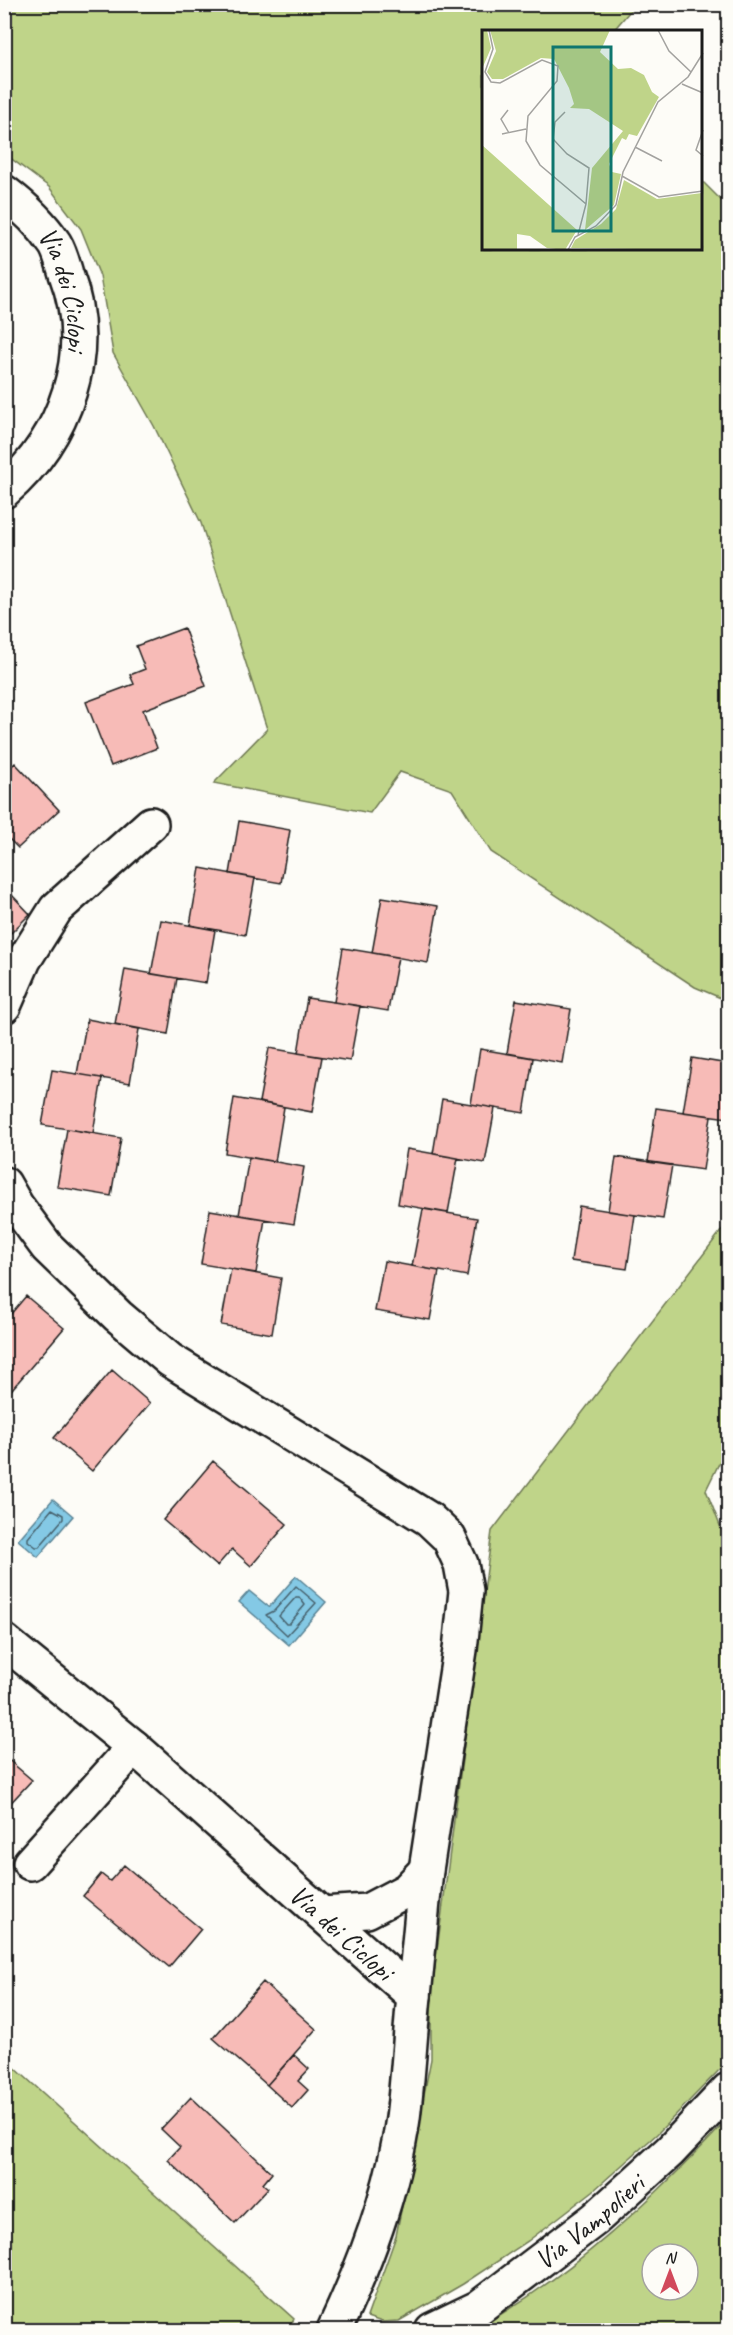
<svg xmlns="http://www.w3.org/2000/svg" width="733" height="2335" font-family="Caveat,sans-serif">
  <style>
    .green { fill: #bfd489; stroke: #6e7852; stroke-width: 1.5; fill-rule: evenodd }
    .water { fill: #84c9e5; stroke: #5a8495; stroke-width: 1.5 }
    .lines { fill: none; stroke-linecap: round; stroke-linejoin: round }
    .shore { stroke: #46616c; stroke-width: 1.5 }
    .building { fill: #f7bbb7; stroke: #1c1c1c; stroke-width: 1.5 }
    .minor-casing { stroke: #1c1c1c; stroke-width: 38 }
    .minor { stroke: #fdfcf7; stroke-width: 33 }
    .labels { text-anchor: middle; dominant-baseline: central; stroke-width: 6; stroke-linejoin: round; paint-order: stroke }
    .street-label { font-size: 28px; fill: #1c1c1c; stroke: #fdfcf7 }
    .inset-road { fill: none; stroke: #a3a29f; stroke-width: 1.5 }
    .view { fill: #0f766e; fill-opacity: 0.15; stroke: #0f766e; stroke-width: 3 }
    .inset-edge { fill: none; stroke: #1c1c1c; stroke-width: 3 }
  </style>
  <rect width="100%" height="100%" fill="#fdfcf7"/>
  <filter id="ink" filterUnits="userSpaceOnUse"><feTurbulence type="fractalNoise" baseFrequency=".0167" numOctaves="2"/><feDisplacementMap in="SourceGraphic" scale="12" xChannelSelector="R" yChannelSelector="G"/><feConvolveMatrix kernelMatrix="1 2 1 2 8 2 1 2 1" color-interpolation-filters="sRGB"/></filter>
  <g filter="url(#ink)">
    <path class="green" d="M5,4L635,5L613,31L484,32V249H702V181L728,207V1001L695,987L491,852L452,790L400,772L370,813L214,783L267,729L201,523L154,426L113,353L100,276L81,229L49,187L5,154Z
      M728,1222V1445L706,1490L728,1546V2061L657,2134L593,2191L528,2241L463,2284L399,2321L382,2322L367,2317L396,2236L431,2059V1996L492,1531Z
      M4,2058L294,2319L288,2330H5Z
      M728,2119V2330H474C571,2276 653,2200 728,2119ZM652,2254H688V2290H652Z"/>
    <path class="water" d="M53,1499L73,1516L38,1557L18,1540Z
      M296,1576L326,1602L289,1645L239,1602L249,1591L269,1607Z"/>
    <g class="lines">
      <path class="shore" d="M52,1509L63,1515V1519L39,1547H36L28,1541V1538Z
        M296,1586L316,1603L287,1635L266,1615L274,1611Z
        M296,1597H299L305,1605L289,1624H286L279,1616Z"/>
    </g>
    <path class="building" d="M184,628L206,686L143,710L157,748L111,766L86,702L134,684L130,675L145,669L136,646Z
      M15,763L59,810L18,848L4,834V773Z
      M239,821L290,830L281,883L230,874Z
      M200,868L255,878L245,935L190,925Z
      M10,893L30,914L11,933L4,926V898Z
      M382,897L438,906L428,963L372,953Z
      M161,920L215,930L206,983L151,974Z
      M343,948L398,957L388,1011L334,1002Z
      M125,969L177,978L168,1034L115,1024Z
      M307,998L360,1006L350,1061L298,1053Z
      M516,1000L571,1009L562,1063L507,1053Z
      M87,1019L139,1029L130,1083L77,1074Z
      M269,1048L322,1057L312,1112L259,1102Z
      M480,1049L533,1058L524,1113L471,1104Z
      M692,1058L728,1064V1118L683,1112Z
      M52,1070L102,1078L93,1133L42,1125Z
      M234,1098L284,1107L275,1162L225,1153Z
      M442,1099L495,1108L485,1163L433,1154Z
      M656,1108L711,1116L703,1170L648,1162Z
      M67,1129L121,1138L111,1196L57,1187Z
      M407,1149L458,1158L448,1213L398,1204Z
      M249,1157L304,1167L294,1224L239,1215Z
      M616,1157L672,1165L663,1219L608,1211Z
      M579,1206L635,1215L627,1269L571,1261Z
      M423,1209L477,1218L467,1276L412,1266Z
      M210,1210L265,1219L256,1273L201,1264Z
      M384,1261L439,1271L430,1320L375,1311Z
      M231,1269L281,1278L272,1334L221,1325Z
      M26,1296L64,1328L7,1395L4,1393V1322Z
      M112,1370L150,1403L92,1471L54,1438Z
      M213,1461L287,1524L251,1566L232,1549L217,1566L163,1520Z
      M4,1756L32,1780L4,1810Z
      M124,1865L201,1929L169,1967L83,1896L101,1874L110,1881Z
      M263,1982L316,2029L267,2085L213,2038Z
      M294,2055L309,2069L298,2081L308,2090L292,2108L267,2085Z
      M191,2097L272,2173L263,2184L268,2188L235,2223L168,2160L180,2147L161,2129Z"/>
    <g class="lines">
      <g class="minor-casing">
        <g id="minor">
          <path id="s1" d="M4,192C24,207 41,223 55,244C60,252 63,264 66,274C96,353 66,437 4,491"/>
          <path d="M4,1006L24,960L56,909L151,824"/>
          <path d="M4,1184L16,1205L47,1247L118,1316L170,1360L429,1519L449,1538L461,1564L466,1591L460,1650L426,1870L414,1996"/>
          <path id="s2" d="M4,1641L134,1747L414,1996C410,2036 408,2078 403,2118C393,2192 365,2264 334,2330"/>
          <path d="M30,1863L134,1747"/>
          <path d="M323,1914L367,1911L407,1890L426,1870"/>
          <path id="s3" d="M432,2330L478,2308L595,2219L670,2151L728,2090"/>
        </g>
      </g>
      <use href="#minor" class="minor"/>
    </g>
  </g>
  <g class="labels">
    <g class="street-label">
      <text stroke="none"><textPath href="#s1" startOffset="120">Via dei Ciclopi</textPath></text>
      <text stroke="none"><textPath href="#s2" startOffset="446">Via dei Ciclopi</textPath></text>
      <text stroke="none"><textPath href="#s3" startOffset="192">Via Vampolieri</textPath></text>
    </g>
  </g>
  <g transform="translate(482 30)">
    <rect width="220" height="220" fill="#fdfcf7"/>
    <path d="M0,0H5L9,18L0,39ZM8,0H128L118,22L136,39L149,38L162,45L170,62L177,67L155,106L147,104L144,110L140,108L127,134L130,142L139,144L132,175L103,200L110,138L141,101L107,79L88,78L92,74L87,58L72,29L59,28L21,49H10L5,42L14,21ZM0,115L95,200L83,220L65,218L48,206L35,204V220H0ZM142,150L175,169L220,163V220L89,218L93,210L119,194L134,179Z" fill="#bfd489"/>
    <path class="inset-road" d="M7,0L11,19L3,42L9,52L18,53L60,30L76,36L75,51L46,86L44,111L58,135L104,174L96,205M176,0L187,21L209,42M200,54L221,63M26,80L19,89L27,103M83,82L73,92L71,109L85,124L107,138L104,174M221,100L214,120L221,126M20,104L44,99M153,117L180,131M140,146L177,167L221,161M86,220L93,207L114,196L134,175L141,142L176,72L206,47L221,23"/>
    <path class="view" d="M71,17H129V201H71Z"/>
    <rect width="220" height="220" class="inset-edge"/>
  </g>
  <rect width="733" height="2335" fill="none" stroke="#fdfcf7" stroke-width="24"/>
  <rect x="12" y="12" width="709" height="2311" fill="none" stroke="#1c1c1c" stroke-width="2" filter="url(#ink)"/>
  <g transform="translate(670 2272)"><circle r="28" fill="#fdfcf7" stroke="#a3a29f" stroke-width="1.5"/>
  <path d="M0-4.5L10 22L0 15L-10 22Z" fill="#d1495b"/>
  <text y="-9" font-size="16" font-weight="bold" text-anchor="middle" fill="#1c1c1c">N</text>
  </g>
</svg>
